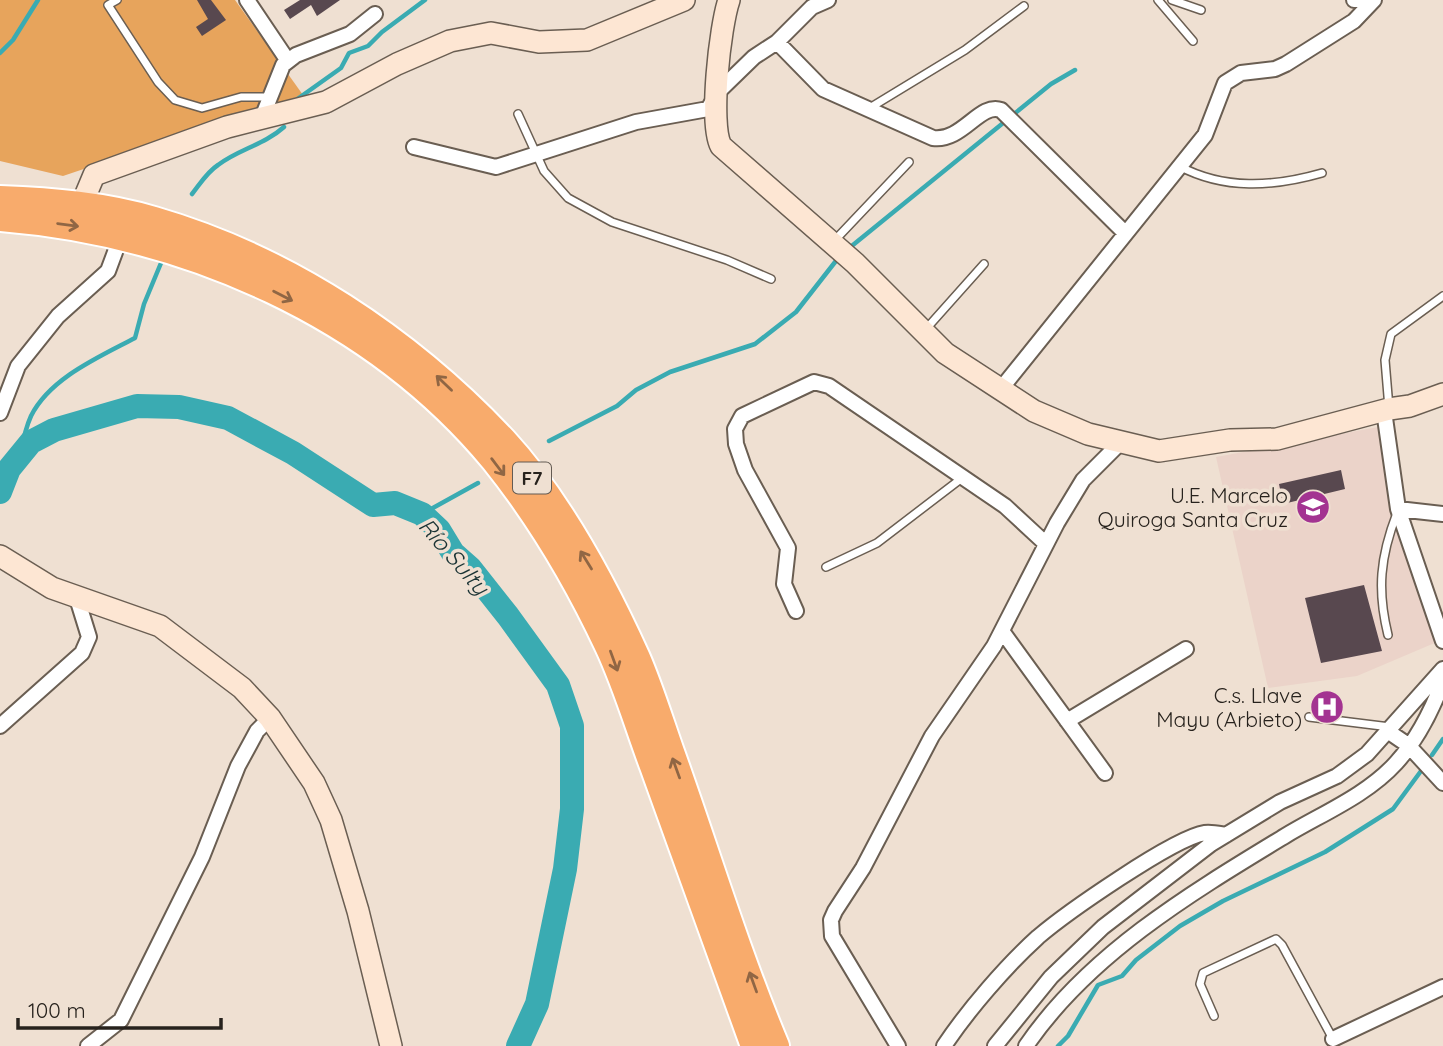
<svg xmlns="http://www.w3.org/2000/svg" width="1443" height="1046" font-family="Quicksand,sans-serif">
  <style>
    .education { fill: #ebd3c9 }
    .green { fill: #e7a45c }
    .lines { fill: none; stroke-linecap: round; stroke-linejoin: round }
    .stream { stroke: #3aabb2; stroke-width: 4.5 }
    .river { stroke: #3aabb2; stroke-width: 24 }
    .building { fill: #58484f }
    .lane-casing { stroke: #6a5e52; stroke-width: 10 }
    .street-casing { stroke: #6a5e52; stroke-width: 18 }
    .secondary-casing { stroke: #6a5e52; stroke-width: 24 }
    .highway-casing { stroke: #fff; stroke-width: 30 }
    .lane { stroke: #fff; stroke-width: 7 }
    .street { stroke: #fff; stroke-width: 14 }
    .secondary { stroke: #fde6d3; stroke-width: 21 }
    .highway { stroke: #f8ab6c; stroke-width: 26 }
    .oneway { stroke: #906644 }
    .labels { text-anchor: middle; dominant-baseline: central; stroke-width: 7; stroke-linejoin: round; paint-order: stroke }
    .shield { fill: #efe0d2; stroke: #635b53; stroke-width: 2 }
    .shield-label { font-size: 19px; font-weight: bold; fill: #27221d }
    .poi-label { font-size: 21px; fill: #27221d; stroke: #efe0d2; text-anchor: end }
    .water-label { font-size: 23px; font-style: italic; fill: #1a3334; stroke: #efe0d2 }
  </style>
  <rect width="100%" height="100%" fill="#efe0d2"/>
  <path class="education" d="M1378,427L1437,642L1357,676L1268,688L1216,457Z"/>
  <path class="green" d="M0,0H235L303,95L63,176L0,161Z"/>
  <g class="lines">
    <path class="stream" d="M0,53L13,40L38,0
      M296,100L341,68L349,53L368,46L382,32L425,0
      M192,194C200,184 207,172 218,165C239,149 264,145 284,127
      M848,249L1051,84L1075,70
      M549,441L617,406L636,390L670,372L755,344L796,312L839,257
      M19,459C22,445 25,429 31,416C50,378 99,357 135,338L144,304L161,263
      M422,514L478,483
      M1432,755L1443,739
      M1058,1046L1068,1036L1098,985L1122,976L1136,960L1180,926L1223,901L1325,852L1393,809L1421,771"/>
    <path class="river" d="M0,492L9,469L31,442L54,430L137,406L179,407L228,418L293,453L373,505L395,503L422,514L439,530L453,553L470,568L508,616L558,685L572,726V809L565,869L537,1004L518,1046"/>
  </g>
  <path class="building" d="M197,0H211L226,20L202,36L196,27L208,19Z
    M300,0H340L317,16L311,5L290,19L284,10Z
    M1341,470L1345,489L1283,504L1279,484Z
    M1364,585L1382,651L1321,663L1305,598Z"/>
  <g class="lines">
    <g class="lane-casing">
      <path id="lane" d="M117,0L108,5L158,82L175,100L202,108L241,97H268
        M1158,0L1193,41
        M1172,0L1201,10
        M868,109L965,50L1024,6
        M518,114L544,171L568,198L612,222L727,260L771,279
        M1179,166C1224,190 1273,187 1322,173
        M835,240L909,162
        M926,329L984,264
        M1389,408L1385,360L1391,334L1443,296
        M826,567L877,543L962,478
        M1388,635C1377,590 1380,557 1397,513
        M1309,717L1390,727
        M1214,1016L1200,984L1203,973L1276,939L1282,945L1333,1039"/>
    </g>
    <g class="street-casing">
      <path id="street" d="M247,0L288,61
        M1354,0H1361
        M777,42L823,89L933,138C962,142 980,102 1001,110L1125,233
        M261,120L283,65L296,55L350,34L375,14
        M414,147L496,167L636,122L708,109L719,91L754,57L777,42L812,7L828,0
        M1000,390L1205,135L1225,83L1241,73L1275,69L1286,64L1354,21L1374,0
        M1384,411L1398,509L1443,641
        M0,413L18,366L58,316L108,271L121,236
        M1398,509L1443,514
        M796,611L784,584L788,548L745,470L736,444L735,429L742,416L814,382L829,386L1005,506L1045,543
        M1002,631L1105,773
        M1067,721L1186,649
        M0,726L82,653L89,637L76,595
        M1389,732L1408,745L1443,783
        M1333,1039L1443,987
        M88,1046L121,1020L202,857L238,766L257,731L270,718
        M898,1046L832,936L831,920L835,911L863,868L932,736L994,646L1057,523L1083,480L1119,444
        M944,1046C968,1010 1006,966 1038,937C1065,914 1173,838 1205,833C1211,832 1220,834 1226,835
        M995,1046L1051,977L1103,927L1211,844L1280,802L1337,776L1367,754L1443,669
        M1026,1046C1089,954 1191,893 1285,836C1321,814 1366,796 1396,763C1417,740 1432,710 1443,681"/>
    </g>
    <g class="secondary-casing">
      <path id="secondary" d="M729,0C720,26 709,124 721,146L855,263L945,353L1034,411L1088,434L1159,451L1230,440L1277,439L1389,409L1410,406L1443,394
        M81,206L94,175L227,127L326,102L397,64L450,41L491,33L539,42L587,40L684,0
        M0,556L52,588L160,626L242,688L270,718L314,783L331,820L358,911L391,1046"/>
    </g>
    <g class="highway-casing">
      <path id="highway" d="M0,199C51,201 105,205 154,220C288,259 409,340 504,441C560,502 603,583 637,658C650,688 660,721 671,752C706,850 736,951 776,1046
        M0,218C186,233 373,314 494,460C539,516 578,582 608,646C626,684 638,726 653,766C687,859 720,953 754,1046"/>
    </g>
    <use href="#lane" class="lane"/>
    <use href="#street" class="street"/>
    <use href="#secondary" class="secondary"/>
    <use href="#highway" class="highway"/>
  </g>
  <defs><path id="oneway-shaft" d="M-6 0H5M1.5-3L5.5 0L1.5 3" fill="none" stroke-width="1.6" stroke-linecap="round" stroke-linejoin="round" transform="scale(1.75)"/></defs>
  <g class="oneway">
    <use href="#oneway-shaft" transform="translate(68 225) rotate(8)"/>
    <use href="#oneway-shaft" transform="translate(283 296) rotate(27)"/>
    <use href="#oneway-shaft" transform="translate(444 383) rotate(-136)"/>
    <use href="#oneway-shaft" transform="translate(498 467) rotate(53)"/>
    <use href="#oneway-shaft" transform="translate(586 560) rotate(-122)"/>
    <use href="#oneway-shaft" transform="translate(614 661) rotate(70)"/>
    <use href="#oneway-shaft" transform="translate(676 768) rotate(-110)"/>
    <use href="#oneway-shaft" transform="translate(753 982) rotate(-110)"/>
  </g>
  <defs>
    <g id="school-disc" transform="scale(1.75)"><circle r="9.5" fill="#a33391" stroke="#efe0d2"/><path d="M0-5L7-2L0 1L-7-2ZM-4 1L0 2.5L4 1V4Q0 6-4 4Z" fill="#fff"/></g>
    <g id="hospital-disc" transform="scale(1.75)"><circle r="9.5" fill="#a33391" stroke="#efe0d2"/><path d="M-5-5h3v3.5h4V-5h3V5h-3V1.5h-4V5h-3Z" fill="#fff"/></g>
  </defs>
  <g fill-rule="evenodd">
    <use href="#school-disc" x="1313" y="507"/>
    <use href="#hospital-disc" x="1327" y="707"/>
  </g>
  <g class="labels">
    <rect class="shield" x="513" y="462.5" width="38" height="31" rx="5"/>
    <g class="shield-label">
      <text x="532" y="478">F7</text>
    </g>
    <g class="poi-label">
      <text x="1288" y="495">U.E. Marcelo<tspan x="1288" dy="24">Quiroga Santa Cruz</tspan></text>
      <text x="1302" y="695">C.s. Llave<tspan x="1302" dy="24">Mayu (Arbieto)</tspan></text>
    </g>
    <g class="water-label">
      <text transform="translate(454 556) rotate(49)">Río Sulty</text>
    </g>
  </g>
  <path d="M18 1018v10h203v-10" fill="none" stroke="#27221d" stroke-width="3.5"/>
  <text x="28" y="1018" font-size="21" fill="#27221d" stroke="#efe0d2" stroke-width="5" paint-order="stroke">100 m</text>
</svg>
